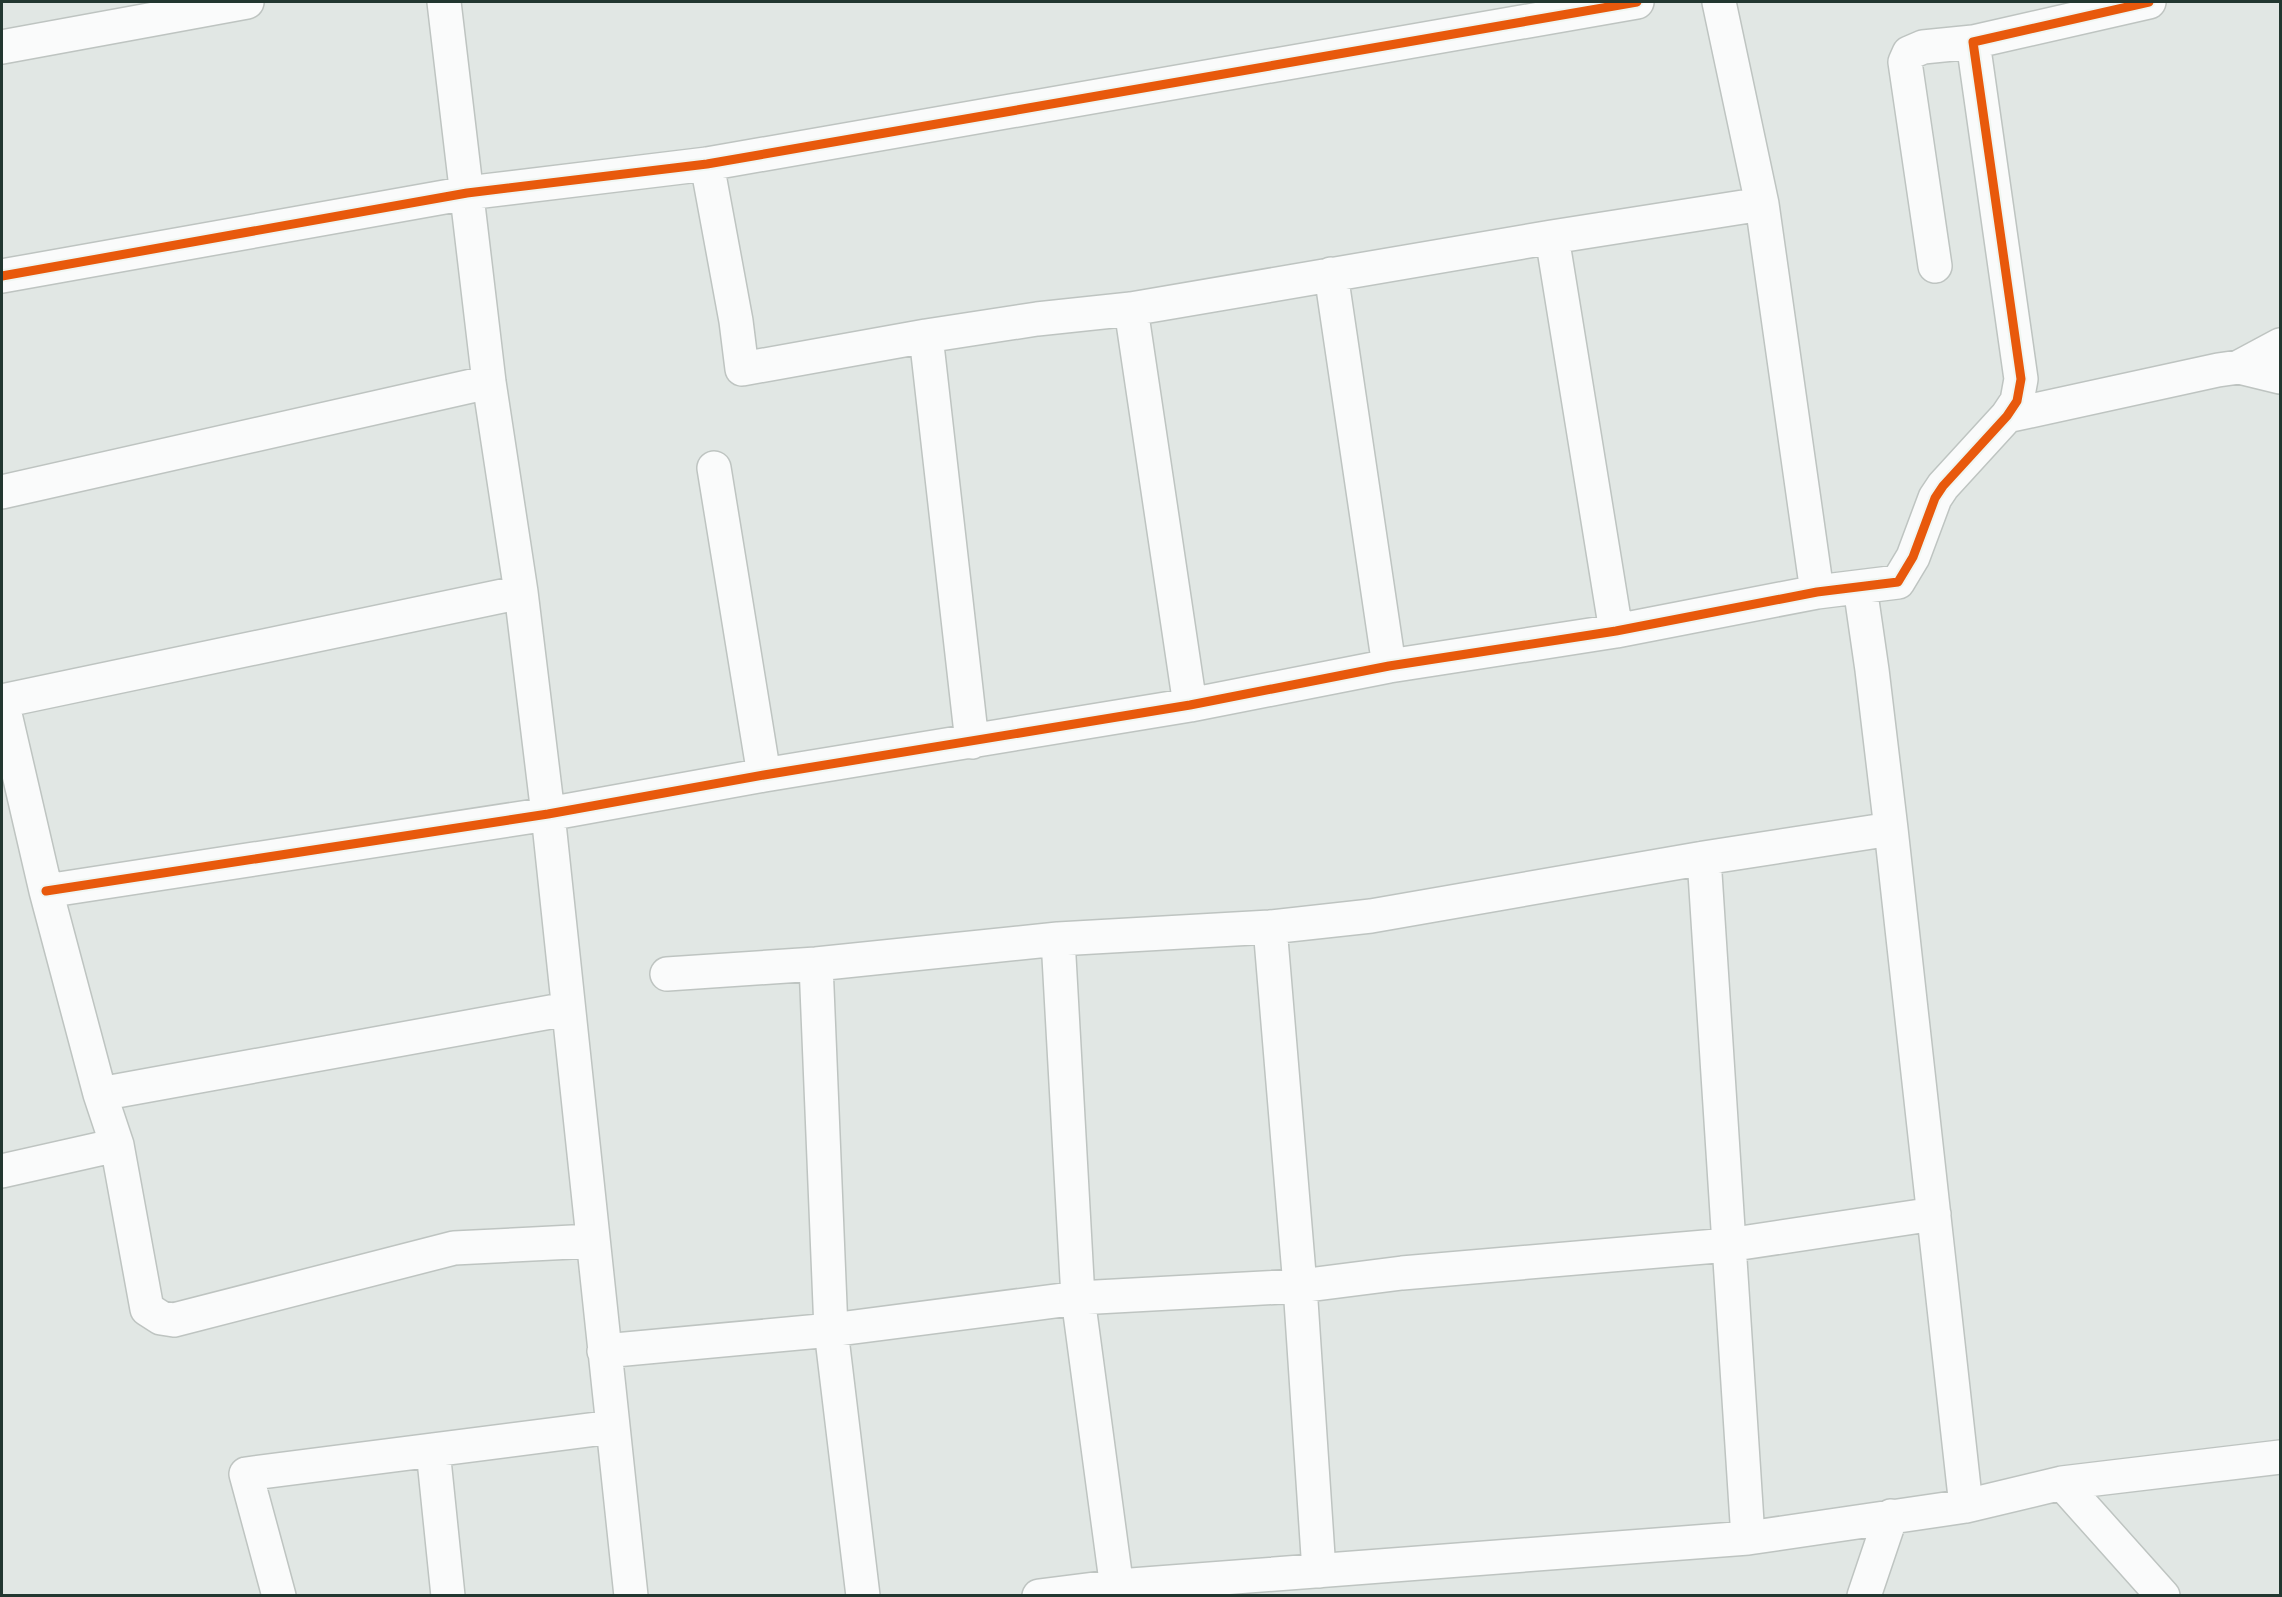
<svg xmlns="http://www.w3.org/2000/svg" width="2282" height="1597" font-family="Arial,sans-serif">
  <style>
    .lines { fill: none; stroke-linecap: round; stroke-linejoin: round }
    .street-casing { stroke: #bec4c1; stroke-width: 36 }
    .street { stroke: #fafbfb; stroke-width: 33 }
    .cycleway-casing { stroke: #eff6f2; stroke-width: 13 }
    .cycleway { stroke: #e8590c; stroke-width: 9 }
  </style>
  <rect width="100%" height="100%" fill="#e1e7e4"/>
  <g class="lines">
    <g class="street-casing">
      <path id="street" d="M444,2L489,382L521,592L548,814L631,1596
        M1719,2L1762,204L1817,592
        M2,47L247,2
        M707,164L736,321L742,369L926,336
        M1552,237L1616,631
        M1935,266L1905,62L1909,53L1923,47L1973,42
        M1331,274L1389,666
        M2,276L467,193L707,164L1637,2
        M1131,309L1190,705
        M2239,367L2280,345
        M2007,416L2218,370L2239,367L2280,377
        M714,468L764,775
        M2,492L489,382
        M1860,587L1872,670L1891,829L1966,1506
        M2,701L46,891L100,1094L117,1145L147,1309L161,1318L174,1320L454,1248L592,1241
        M2,701L521,592
        M972,742L926,336L1037,319L1131,309L1552,237L1762,204
        M1704,858L1748,1538
        M46,891L548,814L764,775L1190,705L1389,666L1616,631L1817,592L1898,582L1913,557L1935,498L1943,486L2007,416L2017,401L2021,379L1973,42L2149,2
        M1270,927L1300,1286L1319,1571
        M1058,939L1078,1298L1118,1596
        M816,964L831,1330L863,1596
        M667,974L816,964L1058,939L1270,927L1371,916L1704,858L1891,829
        M100,1094L567,1009
        M2,1171L117,1145
        M604,1351L831,1330L1078,1298L1300,1286L1402,1273L1728,1245L1934,1214
        M433,1450L448,1596
        M2062,1483L2280,1457
        M279,1596L246,1474L612,1427
        M1039,1596L1118,1586L1748,1538L1966,1506L2062,1483L2163,1596
        M1864,1596L1891,1516"/>
    </g>
    <use href="#street" class="street"/>
    <g class="cycleway-casing">
      <path id="cycleway" d="M2,276L467,193L707,164L1637,2
        M46,891L548,814L764,775L1190,705L1389,666L1616,631L1817,592L1898,582L1913,557L1935,498L1943,486L2007,416L2017,401L2021,379L1973,42L2149,2"/>
    </g>
    <use href="#cycleway" class="cycleway"/>
  </g>
  <rect width="2282" height="1597" fill="none" stroke="#223730" stroke-width="6"/>
</svg>
